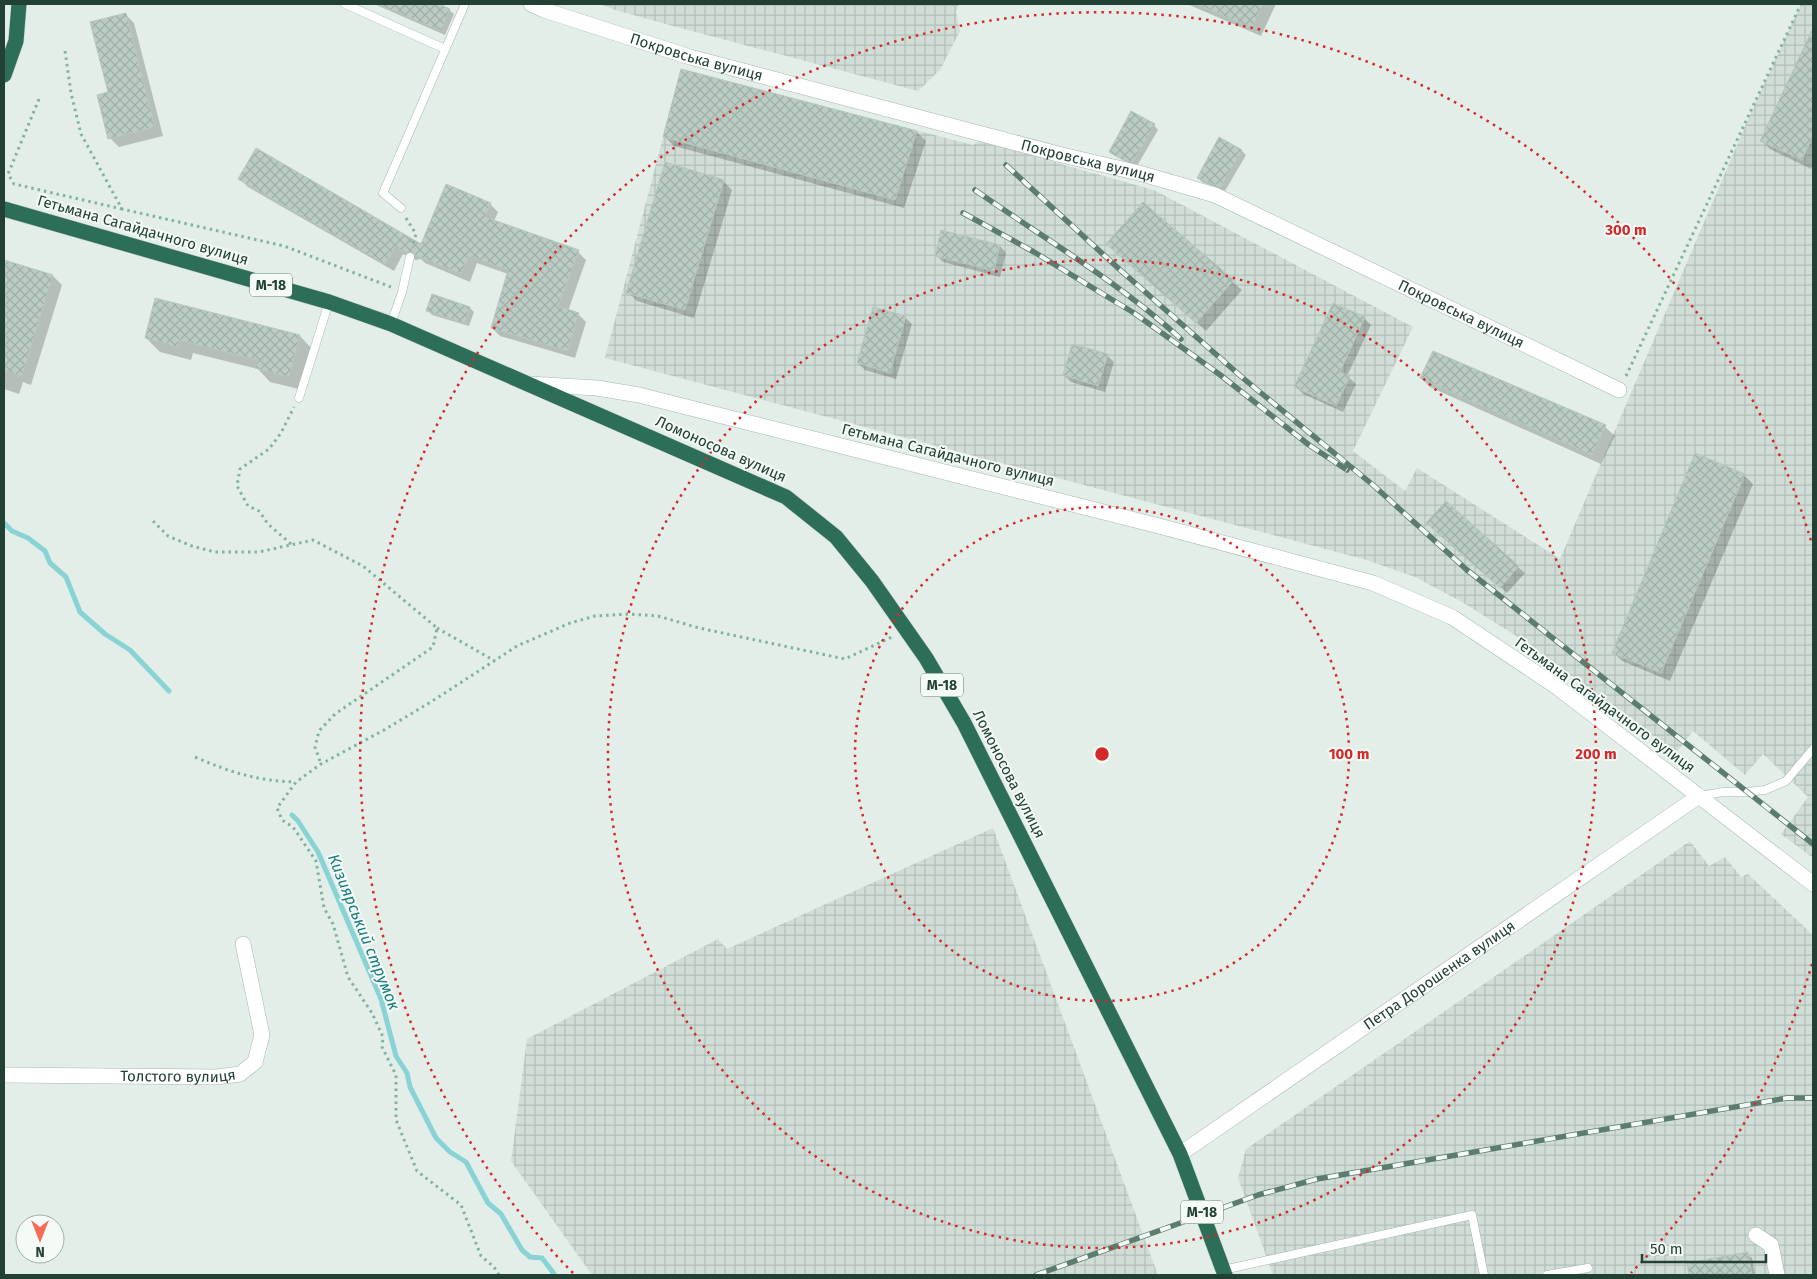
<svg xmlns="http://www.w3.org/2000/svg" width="1817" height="1279" font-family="'Fira Sans',sans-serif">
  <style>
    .industrial { fill: url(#industrial-grid) }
    .shadow { fill: #0003 }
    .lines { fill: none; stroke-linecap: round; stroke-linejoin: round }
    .stream { stroke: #89d3d5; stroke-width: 5 }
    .building { fill: url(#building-cross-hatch); stroke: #b5c8be }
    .lane-casing { stroke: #a5b7ae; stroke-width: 9 }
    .street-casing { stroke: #a5b7ae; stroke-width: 16 }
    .secondary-casing { stroke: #a1baae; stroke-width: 16 }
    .highway-casing { stroke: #c1cac6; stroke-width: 16 }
    .path { stroke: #82b39d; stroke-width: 3; stroke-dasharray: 2.5 4; stroke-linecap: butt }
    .lane { stroke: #fff; stroke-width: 8 }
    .street { stroke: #fff; stroke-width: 15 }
    .secondary { stroke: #fff; stroke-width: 15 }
    .highway { stroke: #2c6e58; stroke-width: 15 }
    .rail-casing { stroke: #5c7c6f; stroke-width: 5.5 }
    .rail { stroke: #f4faf6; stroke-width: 4; stroke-dasharray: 11; stroke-linecap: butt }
    .ring { fill: none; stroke: #d62828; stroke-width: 2.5; stroke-dasharray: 2.5 5 }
    .labels { text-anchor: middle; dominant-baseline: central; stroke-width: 4; stroke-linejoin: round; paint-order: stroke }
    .shield { fill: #f4faf6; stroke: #61786e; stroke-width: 1 }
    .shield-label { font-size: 14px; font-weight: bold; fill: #224134 }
    .street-label { font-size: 15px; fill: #224134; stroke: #f4faf6 }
    .water-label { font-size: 16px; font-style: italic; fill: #187c80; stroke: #f4faf6 }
    .centre { fill: #d62828; stroke: #f4faf6; stroke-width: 2.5 }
    .ring-label { font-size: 15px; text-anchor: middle; font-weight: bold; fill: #d62828; stroke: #f4faf6; stroke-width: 4; stroke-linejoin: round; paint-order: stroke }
  </style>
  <defs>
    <pattern id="industrial-grid" width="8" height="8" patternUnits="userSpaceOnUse" patternTransform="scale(1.25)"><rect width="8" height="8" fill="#d1ded7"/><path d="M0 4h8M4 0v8" fill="none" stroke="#b3c0b9"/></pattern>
    <pattern id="building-cross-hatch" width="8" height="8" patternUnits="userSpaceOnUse" patternTransform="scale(1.25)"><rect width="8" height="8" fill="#bbccc3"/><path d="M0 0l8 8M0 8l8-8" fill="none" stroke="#a0b0a8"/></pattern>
  </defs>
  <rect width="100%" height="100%" fill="#e3eee8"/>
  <path class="industrial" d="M600,4H959L956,12L960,31L940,70L918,91L673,26L615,10Z
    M1801,4H1813V858L1781,834L1808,797L1763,754L1745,775L1693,731L1676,753L1526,642L1462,602L1415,577L1363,559L605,358L681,69L973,145L983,139L1064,165L1154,190L1413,327L1353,451L1405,491L1417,468L1560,559L1749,117Z
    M993,828L1158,1275H592L511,1161L527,1039L718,939L727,949Z
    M1690,841L1709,866L1725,857L1741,877L1748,874L1813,935V1275H1273L1238,1178L1246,1149Z"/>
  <path class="shadow" d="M374,4H435L449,10L454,14L445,35Z
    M1187,4H1276L1261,36Z
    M125,14L134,23L163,136L119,147L110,138V93Z
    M1813,31V164L1811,169L1770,149L1761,140Z
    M1154,125L1158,130L1137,166L1128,163L1111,152Z
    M917,132L926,141L904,208L674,146L665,137Z
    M1219,139L1242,151L1246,155L1225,191L1202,182L1198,178Z
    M240,179L422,245L490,204L498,212L494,221L578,252L586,260L568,311L578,314L586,322L575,358L500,336L492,328L508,274L477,263L470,282L425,263L421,259L416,260L403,254L394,271L248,187Z
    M723,181L732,190L694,318L637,301L628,292Z
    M1144,204L1242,290L1206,331L1108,244Z
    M942,232L1000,246L1006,253L1000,277L943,262L936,255Z
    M6,261L53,276L62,285L31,385L23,382L19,394L4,389V267Z
    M156,299L300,336L313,350L303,390L270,382L258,369L193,353L191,360L160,352L146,338Z
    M470,308L474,312L469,326L432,315L428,310Z
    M905,317L912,324L896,379L865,370L858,363Z
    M1364,318L1371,325L1347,376L1356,384L1343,412L1303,394L1296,387Z
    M1433,353L1605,427L1615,436L1601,464L1430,387L1421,378Z
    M1107,355L1114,362L1105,392L1071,382L1064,375Z
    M1744,475L1753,484L1670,681L1622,661L1613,652Z
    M1435,529L1518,567L1525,573L1507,593Z
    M1747,1254L1752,1258L1755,1275H1691L1689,1264Z"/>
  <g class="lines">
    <path class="stream" d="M4,523L12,531L28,538L45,551L50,563L66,577L80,612L105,634L130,650L169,691
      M292,815L298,821L318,852L381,999L396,1056L407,1073L410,1087L436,1138L450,1152L466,1162L488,1203L501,1214L522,1250L530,1257L542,1258L555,1275"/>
  </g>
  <path class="building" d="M377,4H439L450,9L441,31Z
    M1196,4H1263L1252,28Z
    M126,13L155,127L108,139L97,95L108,92L90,22Z
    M1813,28V136L1802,160L1760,141Z
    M681,69L917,131L895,200L663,137Z
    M1131,111L1155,124L1133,162L1123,160L1109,152Z
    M1219,137L1242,150L1221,187L1197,178Z
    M256,148L421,244L446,184L491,203L485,217L579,250L558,306L579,313L567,351L491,328L508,270L469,256L461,274L415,255L412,252H407L395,247L385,264L238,179Z
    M665,162L724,180L685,310L626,293Z
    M1143,202L1234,280L1196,323L1106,244Z
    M941,230L1000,245L994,271L935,256Z
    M4,260L53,275L22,376L4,370Z
    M432,294L470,307L465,323L426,311Z
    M155,298L300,335L289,377L255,368L257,360L179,340L178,347L145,338Z
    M1333,303L1365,317L1340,372L1350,376L1336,406L1294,387Z
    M873,307L906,316L890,373L857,363Z
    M1072,344L1108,354L1098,386L1063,375Z
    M1433,351L1606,425L1592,455L1420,378Z
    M1695,453L1745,474L1661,673L1612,653Z
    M1446,501L1519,566L1500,588L1426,523Z
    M1748,1252L1752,1275H1689L1687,1263Z"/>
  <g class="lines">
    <g class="lane-casing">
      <path id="lane" d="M345,4L445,49
        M401,208L383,193L465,4
        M391,324L402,292L410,257
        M299,398L329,302
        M1700,796L1723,792H1747L1765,790L1786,781L1813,749
        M1223,1270L1472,1215L1484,1275
        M1547,1275L1588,1268"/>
    </g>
    <g class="street-casing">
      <g id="street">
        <path id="s1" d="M531,4L544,10L690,57L1062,155L1139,173L1215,195L1619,390"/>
        <path id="s2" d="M4,1075L217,1077L240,1074L255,1062L262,1035L243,944"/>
        <path id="s3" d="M1180,1154L1699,796"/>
        <path d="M1756,1235L1771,1245L1777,1275"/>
      </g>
    </g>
    <g class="secondary-casing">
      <path id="secondary" d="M530,384L597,388L639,395L1159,526L1373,583L1452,617L1557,687L1813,884"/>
    </g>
    <g class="highway-casing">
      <path id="highway" d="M4,75L16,41L19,4
        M4,209L329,302L391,324L786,497L836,537L872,581L926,658L964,723L1180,1154L1225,1275"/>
    </g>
    <path class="path" d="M65,51L71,93L81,134L122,209L284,246L391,287
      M39,99L8,174L14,184L122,209
      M406,218L416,234L412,247
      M1626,376L1801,4
      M153,521L168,536L192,546L215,552H259L313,540L363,566L437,628L433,647L335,714L319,731L315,747L321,764
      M291,544L268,524L259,511L248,506L237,486L240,469L269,449L281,433L294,407
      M437,628L495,661
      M195,757C230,772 257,781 295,782
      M499,1275L494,1267L481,1256L461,1205L417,1171L396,1120V1075L382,1047L383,1037L372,1013L348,977L333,924L324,908L316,861L293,827L282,820L277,808L296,782L321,764L384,730L434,700L517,646L570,623L595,616L629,614L658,616L699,628L845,659L892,637"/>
    <use href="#lane" class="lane"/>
    <use href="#street" class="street"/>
    <use href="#secondary" class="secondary"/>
    <use href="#highway" class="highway"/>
    <g class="rail-casing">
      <path id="rail" d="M1006,165L1118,268L1244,379L1373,485L1467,570L1813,844
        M975,190C1045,239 1117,281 1181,339
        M963,213L1034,252L1134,313L1219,374L1309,445L1347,470
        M1036,1275L1258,1195L1317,1179L1787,1098H1813"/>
    </g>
    <use href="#rail" class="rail"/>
  </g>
  <g class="ring">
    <circle cx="1102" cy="754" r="247"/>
    <circle cx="1102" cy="754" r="494"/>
    <path d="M1812 964A741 741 0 0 1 1631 1273M573 1273A741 741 0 1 1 1812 544"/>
  </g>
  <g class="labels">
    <g class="shield">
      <rect x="250" y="273.5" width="42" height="23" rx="4"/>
      <rect x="921" y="673.5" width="42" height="23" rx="4"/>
      <rect x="1181" y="1200.5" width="42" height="23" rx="4"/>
    </g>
    <g class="shield-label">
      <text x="271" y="285">М-18</text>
      <text x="942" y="685">М-18</text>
      <text x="1202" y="1212">М-18</text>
    </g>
    <g class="street-label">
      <text stroke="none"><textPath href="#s1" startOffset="174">Покровська вулиця</textPath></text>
      <text stroke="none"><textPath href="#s1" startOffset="579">Покровська вулиця</textPath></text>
      <text transform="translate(143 230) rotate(16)">Гетьмана Сагайдачного вулиця</text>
      <text stroke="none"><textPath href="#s1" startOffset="984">Покровська вулиця</textPath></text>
      <text transform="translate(721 449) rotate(24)">Ломоносова вулиця</text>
      <text transform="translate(948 455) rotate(14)">Гетьмана Сагайдачного вулиця</text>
      <text transform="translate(1605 705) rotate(36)">Гетьмана Сагайдачного вулиця</text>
      <text transform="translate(1009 774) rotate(63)">Ломоносова вулиця</text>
      <text stroke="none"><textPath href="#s3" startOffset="315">Петра Дорошенка вулиця</textPath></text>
      <text stroke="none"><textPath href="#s2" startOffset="174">Толстого вулиця</textPath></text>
    </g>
    <g class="water-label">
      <text transform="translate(364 932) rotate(68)">Кизиярський струмок</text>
    </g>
  </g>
  <circle cx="1102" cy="754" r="8" class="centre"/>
  <g class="ring-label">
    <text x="1626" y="235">300 m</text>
    <text x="1349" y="759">100 m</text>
    <text x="1596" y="759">200 m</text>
  </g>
  <rect width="1817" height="1279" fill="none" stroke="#224134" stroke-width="10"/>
  <g transform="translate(40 1239) rotate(180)"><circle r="24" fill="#f4faf6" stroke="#a0b0a8"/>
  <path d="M0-4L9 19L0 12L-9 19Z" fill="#f96957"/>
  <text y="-8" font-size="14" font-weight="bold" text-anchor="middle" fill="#224134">N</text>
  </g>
  <path d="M1642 1254v8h124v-8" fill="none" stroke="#224134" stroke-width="2.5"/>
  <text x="1650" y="1254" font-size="15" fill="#224134" stroke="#f4faf6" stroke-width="4" paint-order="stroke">50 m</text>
</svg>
